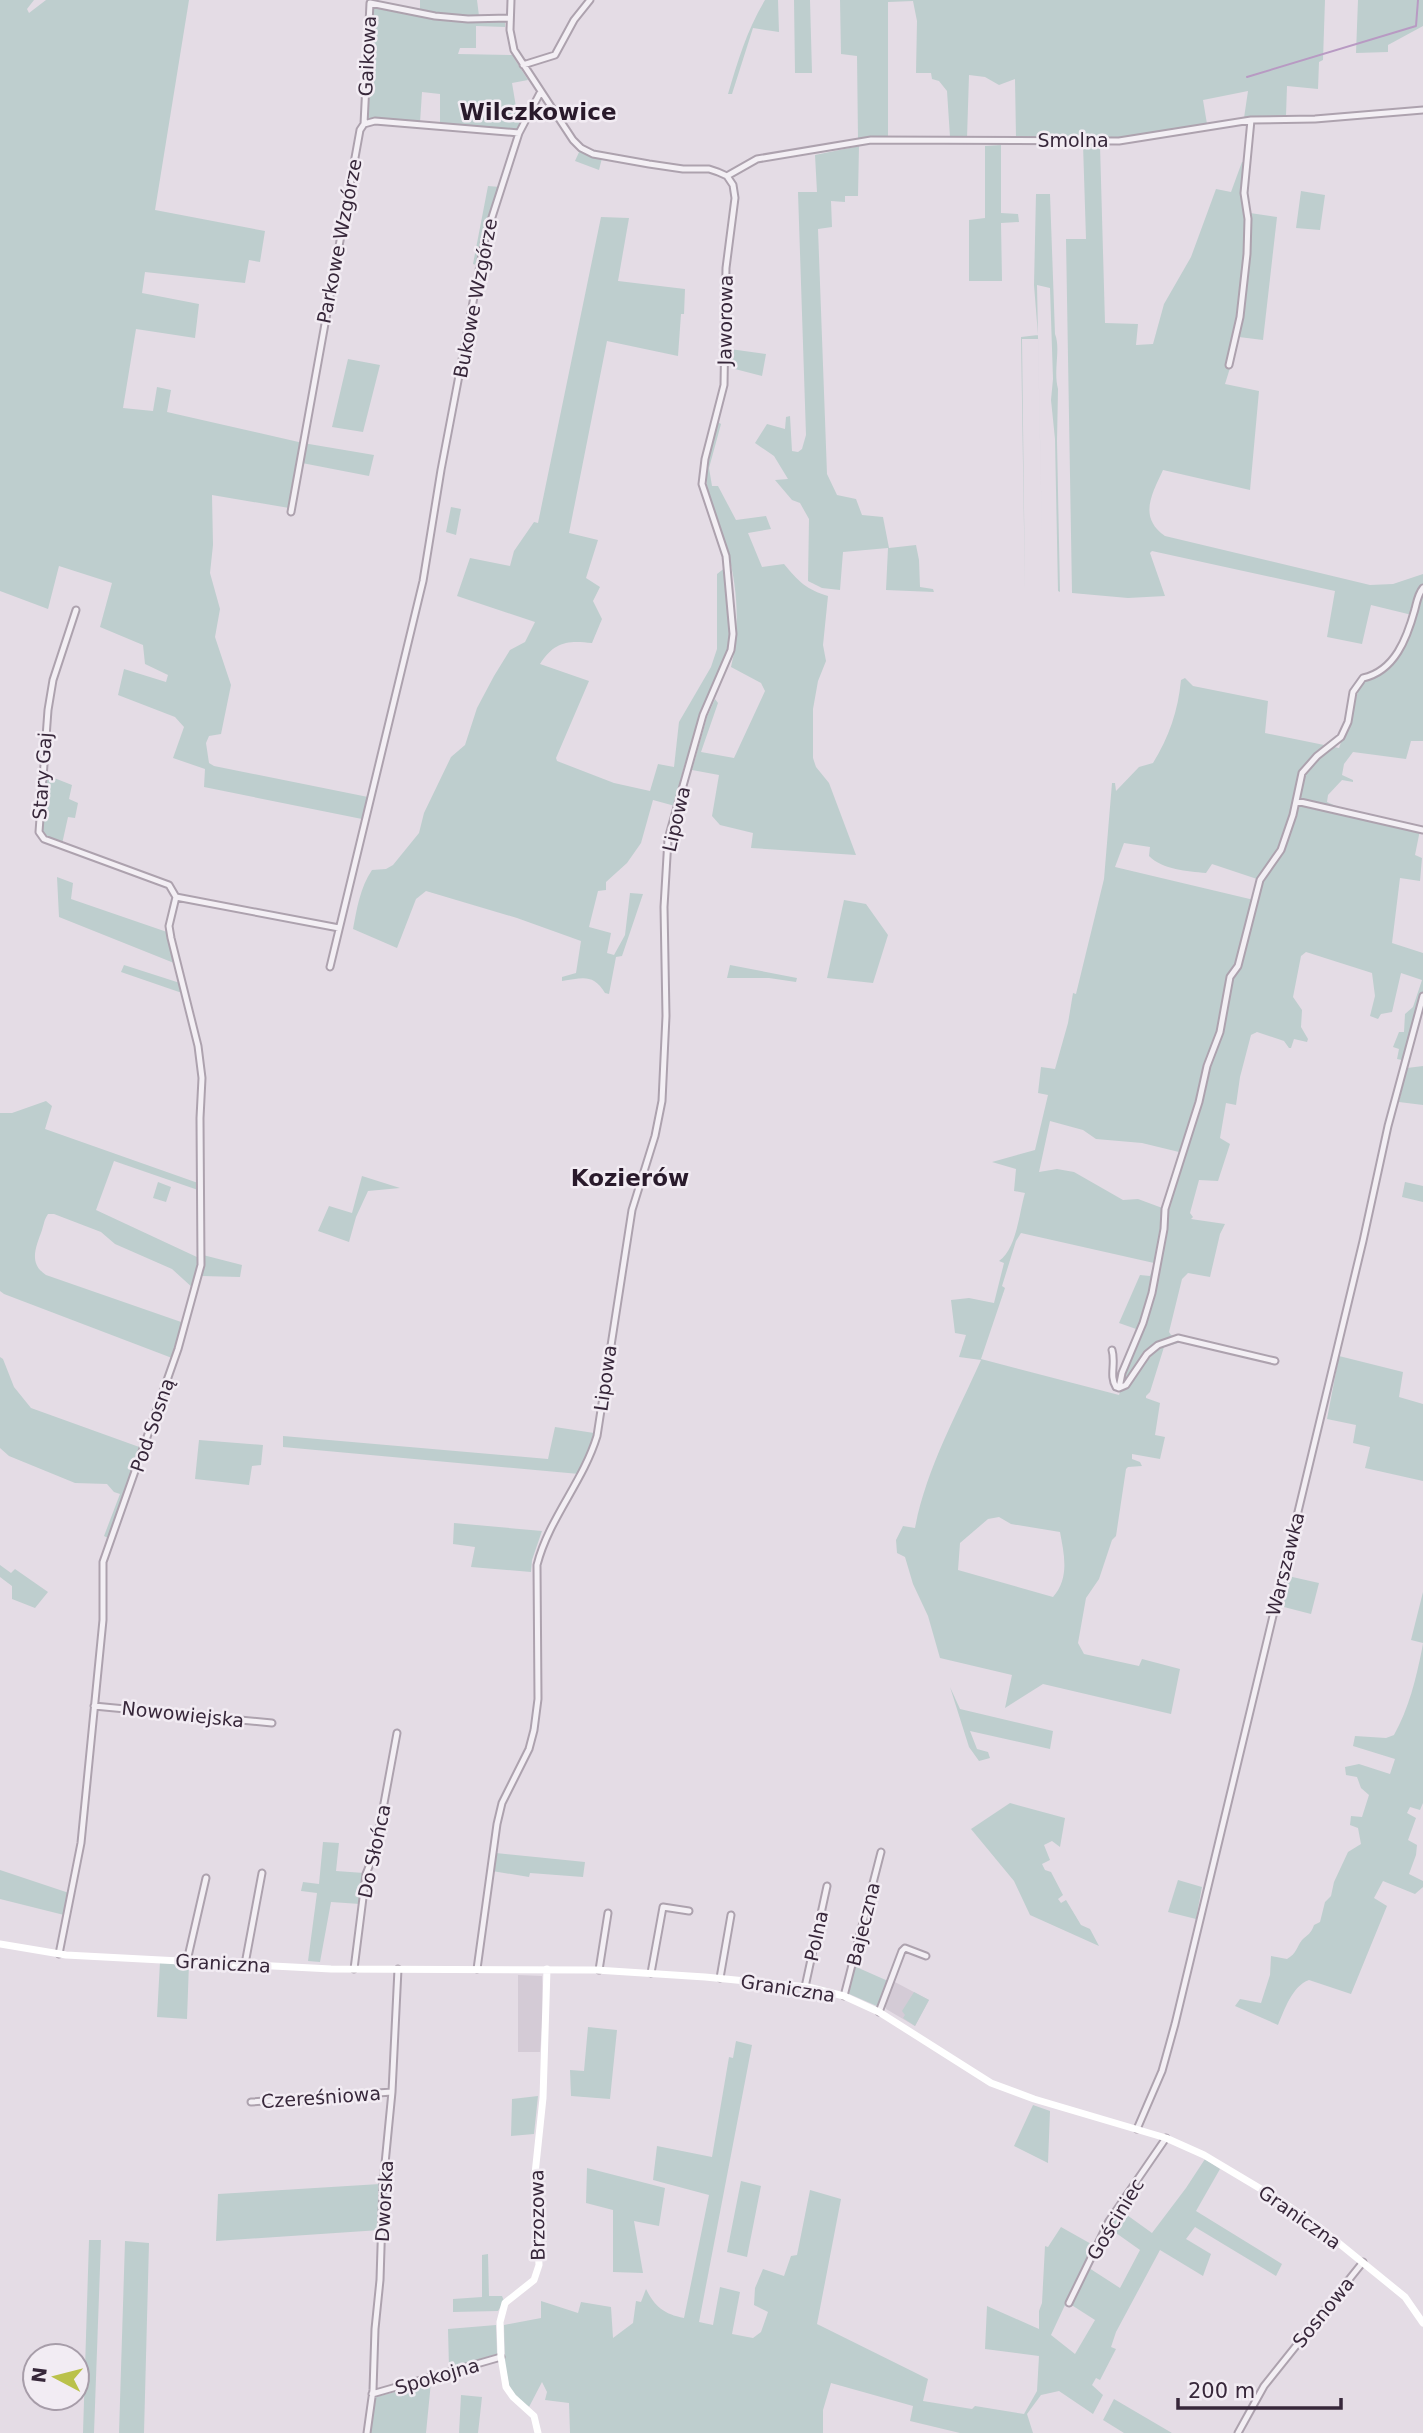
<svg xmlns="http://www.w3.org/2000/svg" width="1423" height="2433" font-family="'DejaVu Sans',sans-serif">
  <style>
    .built { fill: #d4cbd6 }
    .green { fill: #becece; fill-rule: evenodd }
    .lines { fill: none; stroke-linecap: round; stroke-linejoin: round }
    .stream { stroke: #b89ac3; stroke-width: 2 }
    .street-casing { stroke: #ada2ae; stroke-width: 9 }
    .street { stroke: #f3eff4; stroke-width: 5 }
    .secondary { stroke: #fff; stroke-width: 7 }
    .labels { text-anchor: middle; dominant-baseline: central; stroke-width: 5; stroke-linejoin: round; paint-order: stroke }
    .street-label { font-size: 19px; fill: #37273a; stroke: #f2ecf3 }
    .quarter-label { font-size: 23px; font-weight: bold; fill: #291a2b; stroke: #f2ecf3 }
  </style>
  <rect width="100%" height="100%" fill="#e4dce5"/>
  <path class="built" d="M518,1975L542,1976L543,2015L540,2052H518Z
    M893,1981L929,2000L915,2026L886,2009L884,2003Z"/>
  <path class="green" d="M0,0H34L27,9L29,13L46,0H189L155,210L265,231L260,262L249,260L245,283L145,272L142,293L199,304L195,338L136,329L123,408L153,411L157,387L171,390L167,412L303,443L374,455L369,476L302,463L295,509L212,495L213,545L210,573L220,609L215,637L231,685L221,734L209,736L206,743L209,763L214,766L368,797L362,819L204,787L205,769L173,758L184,727L175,717L118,695L124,669L166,682L168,675L145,664L143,645L100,627L112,583L59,566L48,609L0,591Z
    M420,0H477L479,16H455L420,9Z
    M765,0H778L779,32L753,28L732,94H728C738,60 747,30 765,0Z
    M794,0H810L812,73H795Z
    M840,0H1325L1323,60L1319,62L1318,89L1287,86L1286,116H1253L1244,118L1248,91L1203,100L1207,124L1146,135L1106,138H1016L1015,79L999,85L985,77L969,75L967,138L950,137L947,91L939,81L932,79L931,73H916L917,21L913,1L888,2V137L858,139L857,56L841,54Z
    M1358,0H1423V26L1388,45V52L1356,53Z
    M379,7L462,21H505V27L476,26V48H460L458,54L512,55L528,80L512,83L516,107L527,114L517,129L440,124V94L422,92L420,123L367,119L371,17L373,9Z
    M1083,144L1100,145L1105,323L1138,324L1136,345L1153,344L1164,304L1191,257L1216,189L1231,192L1242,162H1245L1246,247L1238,316L1226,366L1230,368L1225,384L1259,391L1250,490L1163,470C1152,494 1138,517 1165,536L1370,585L1393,584L1423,574V586L1418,590L1412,615L1371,605L1362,644L1327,637L1335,591L1152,551L1150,553L1165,596L1128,598L1072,593L1066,239H1086Z
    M1001,145V213L1018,214L1019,222L1001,223L1002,281H969V220L985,218V146Z
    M859,146L858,196H845V202L831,201L832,227L818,229L827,474L837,495L856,499L862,515L883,517L889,548L916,545L919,560L920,587L933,589L934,592L886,590L888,548L843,552L840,590L822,588L808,581L809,519L800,503L792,500L775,480L788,479L774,456L755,443L767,424L785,429L786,417L790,416L792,451L798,452L802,449L806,435L798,192H817L815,155Z
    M580,150L588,155L602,158L599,170L575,161Z
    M488,186L500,187L485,229L476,265L473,264Z
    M1301,191L1325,195L1320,230L1296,228Z
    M1036,194H1050L1055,334C1061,349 1053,370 1058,389L1057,441L1060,592L1058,591L1055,439L1051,400L1053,379L1050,288L1037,285L1043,592L1038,339H1022L1025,592L1021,337L1038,335L1034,285Z
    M1250,213L1277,217L1263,340L1239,337L1249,251Z
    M601,217L629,218L618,281L685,289L684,314H681L678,356L607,341L569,533L598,540L586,578L600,587L593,601L602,619L592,643C567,640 554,642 540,664L589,681L556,758L557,761L614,783L650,791L658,764L674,767L679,722L711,667L717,649V574L726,567L730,622L728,650L702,710L683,770L675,806L653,800L641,843L627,863L606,882V890L598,891L589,927L611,933L607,953L614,955L625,935L630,893L643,894L622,956L616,957L609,994L605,993C593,973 582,978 562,981V977L576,973L581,941L517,918L426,891L416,899L397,948L353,929C357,908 360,888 372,870L386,869L393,865L419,833L424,813L451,757L465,745L477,708L494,676L510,650L525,642L535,622L457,596L470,558L510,566L514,551L534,522L538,523Z
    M730,349L766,354L762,376L731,368Z
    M348,359L380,365L363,432L332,427Z
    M718,422L721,424L709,468L712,486H718L736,520L766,516L771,529L748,533L762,567L784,564C798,581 807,590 828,596L823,645L826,661L818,681L813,709V758L816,767L829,783L856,855L751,848L753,833L720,825L712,816L719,775L692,770L707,717L715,699L718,703L701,752L734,758L765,691L761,683L731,667C740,631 738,589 728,553C721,528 707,501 706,475C705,458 714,438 718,422Z
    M451,507L461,509L456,535L446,532Z
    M1423,595V741H1411L1406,759L1353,752L1344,764L1342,775L1353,780V782L1342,780L1328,795L1327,802L1336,806L1338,811L1420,830L1415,855L1422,858L1420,881L1400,878L1392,943L1423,953V992L1402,1060L1397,1059L1399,1049L1393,1047L1399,1032H1404L1405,1014L1413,1007L1422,980L1401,973L1392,1012L1381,1014L1378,1019L1370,1016L1375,996L1372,973L1306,952L1301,956L1293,997L1302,1010L1301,1027L1308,1039L1307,1042L1294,1039L1291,1048H1289L1284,1041L1257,1032L1251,1035L1240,1077L1236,1105L1226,1103L1220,1138L1230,1144L1218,1181L1199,1180L1190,1213L1193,1217L1191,1219L1225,1224L1220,1234L1210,1277L1188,1273L1182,1279L1169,1332L1171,1335L1210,1344L1182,1342L1164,1347L1150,1392L1146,1396V1398L1160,1403L1155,1435L1165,1437L1160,1459L1132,1454V1459L1140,1462L1142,1466L1128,1467L1126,1469L1116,1536L1112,1540L1099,1579L1086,1598L1078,1643L1084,1654L1139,1666L1142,1659L1180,1669L1171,1714L1043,1684L1005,1708L1012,1675L940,1658L928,1616L913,1584L905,1557L897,1553L896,1540L903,1526L915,1528C926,1469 957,1414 981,1360L959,1357L966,1335L955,1333L951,1300L969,1298L994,1303L1004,1263L999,1261C1017,1248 1019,1213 1025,1193L1014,1191L1016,1169L992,1162L1035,1150L1048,1095L1038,1093L1041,1067L1055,1069L1068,1023L1073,993L1076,994L1104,879L1112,783H1115L1116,791L1139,767L1153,763C1169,737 1178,711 1181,680L1185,678L1193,686L1268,701L1265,733L1339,748L1362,680C1406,671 1406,629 1423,595ZM1124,843L1150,847L1149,856C1163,870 1187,871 1206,873L1212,864L1260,880L1254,900L1115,867ZM1050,1121L1083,1130L1096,1139L1142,1143L1179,1152L1165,1209L1138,1199L1123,1200L1074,1172L1057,1169L1039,1172ZM1021,1233L1154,1263L1150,1276L1140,1275L1119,1323L1139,1330L1119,1395L981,1359L1005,1288L1002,1286L1016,1241ZM999,1517L1011,1524L1060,1532C1064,1554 1070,1578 1053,1597L958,1570L960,1543L988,1519Z
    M44,774L72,785L69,799L78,803L75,818L68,817L62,844L45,837L40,831Z
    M57,877L73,883L71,899L167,932L174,963L59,917Z
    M844,900L866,904L888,935L873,983L827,978Z
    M124,965L180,983L182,993L121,972Z
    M730,965L797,978L796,982L769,978H727Z
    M1423,1066V1105L1399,1102L1407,1068Z
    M46,1101L52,1106L45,1129L198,1183V1190L114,1161L96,1210L199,1258L194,1289L172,1269L115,1244L101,1232L54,1214H48C44,1220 44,1224 42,1230C36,1247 28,1263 46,1275L184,1323L172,1358L4,1294L0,1291V1113H12Z
    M362,1176L400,1188L368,1191L356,1217L349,1242L318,1231L329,1206L352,1213Z
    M158,1182L171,1187L166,1202L153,1198Z
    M1405,1182L1423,1186V1202L1402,1197Z
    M203,1255L242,1265L240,1277L202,1276Z
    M1339,1356L1403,1372L1399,1397L1423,1404V1481L1365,1468L1370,1447L1353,1443L1356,1425L1327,1419Z
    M0,1357L3,1359L14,1387L31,1408L142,1448L108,1538L104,1536L120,1494L114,1492L107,1484L75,1483L9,1456L0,1448Z
    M555,1427L594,1433L587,1458L579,1474L283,1447V1436L548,1459Z
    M199,1440L263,1445L261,1465L252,1466L249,1485L195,1479Z
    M454,1523L542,1531L532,1560L531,1572L471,1567L475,1547L453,1544Z
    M0,1565L11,1573L15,1569L48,1592L35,1608L12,1599V1586L0,1577Z
    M1288,1576L1319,1583L1311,1614L1280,1606Z
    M1423,1592V1803L1420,1810L1410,1807L1407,1813L1416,1818L1408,1840L1417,1845L1416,1855L1409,1874L1423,1881V1887L1415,1894L1383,1881L1374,1898L1387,1906L1351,1994L1309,1980C1292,1986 1284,2011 1278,2025L1235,2006L1240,1999L1261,2003L1270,1975L1271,1956L1287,1959C1297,1953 1296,1948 1302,1940C1308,1934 1311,1934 1314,1925L1320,1922L1325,1902L1331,1896L1334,1882L1348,1852L1361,1844L1358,1828L1350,1825L1351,1816L1362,1817L1369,1795L1361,1788L1357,1777L1346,1775L1345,1767L1359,1764L1390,1774L1395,1759L1353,1746L1355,1736L1386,1738L1394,1735C1409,1708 1416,1679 1422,1649L1423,1643L1411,1640Z
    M950,1687L960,1709L1053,1731L1050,1749L970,1731L977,1749L988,1752L990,1758L979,1761L969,1747Z
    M1010,1803L1065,1818L1060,1847L1052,1841L1044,1845L1050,1860L1042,1864L1045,1870L1051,1872L1063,1895L1058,1899L1061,1903L1066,1900L1081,1925L1090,1929L1099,1946L1030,1915L1014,1881L971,1829Z
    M323,1842L339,1843L336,1871L364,1873L360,1904L331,1902L320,1962L308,1961L317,1893L301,1891L303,1882L319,1884Z
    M496,1853L585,1862L583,1877L530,1873L529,1877L492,1871Z
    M0,1870L69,1893L64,1915L0,1899Z
    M1178,1880L1202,1887L1196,1919L1168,1912Z
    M160,1962L189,1963L187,2019L157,2017Z
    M854,1966L888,1981L879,2007L847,1993Z
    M914,1992L929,2000L915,2026L903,2018L905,2015L902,2011Z
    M588,2027L617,2030L610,2099L571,2096L570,2070L584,2071Z
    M736,2041L752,2045L699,2322L713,2325L720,2287L740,2292L732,2334L753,2338L761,2332L768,2312L754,2305L755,2288L763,2269L784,2276L791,2256L797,2255L810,2190L841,2199L817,2324L928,2379L923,2401L972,2409L975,2406L1024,2414L1037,2391L1039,2356L985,2349L987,2306L1039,2329V2311L1042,2303L1045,2246L1048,2247L1061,2227L1093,2245L1051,2335L1075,2354L1095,2320L1070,2304L1089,2268L1120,2288L1140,2250L1109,2228L1120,2210L1152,2233L1186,2188L1205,2159L1220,2169L1196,2211L1282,2264L1276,2276L1195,2227L1186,2239L1211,2254L1203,2276L1160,2250L1116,2332L1111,2347L1116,2349L1100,2380L1096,2378L1092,2385L1103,2395L1093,2414L1059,2391L1041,2395L1027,2414L1033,2433H960L910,2421L913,2406L831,2383L823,2410V2433H570L569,2403L545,2400L547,2392L542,2382L529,2407L514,2395L509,2385L505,2366L504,2325L541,2318V2301L578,2313L581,2302L611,2307L613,2338L633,2323L636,2301L641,2302L646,2289C655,2307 664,2314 684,2318L709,2195L653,2180L657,2146L712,2157L729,2057L733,2058Z
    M538,2096L534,2134L511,2136L512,2099Z
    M1033,2105L1050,2111L1048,2163L1014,2146Z
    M587,2168L665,2188L659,2226L634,2221L643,2273L613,2272V2210L586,2203Z
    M741,2181L761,2186L747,2257L727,2252Z
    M380,2184V2230L216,2241L218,2194Z
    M89,2240H101L94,2433H83Z
    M125,2241L149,2243L144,2433H119Z
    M488,2254L489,2296H502L504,2301L498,2311L453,2312V2299L482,2297V2255Z
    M496,2325L497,2354L449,2368L448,2329Z
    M431,2382L426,2433H369L373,2398Z
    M461,2395L482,2397L478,2433H459Z
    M1114,2399L1172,2433H1124L1103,2420Z"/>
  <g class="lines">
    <path class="stream" d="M1247,77L1416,26L1418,0"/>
    <g class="street-casing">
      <path id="street" d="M523,65L555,55L574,20L590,0
        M364,124L370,3L435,16L468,19L509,18
        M727,176L757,159L871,140L1119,141L1251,120L1315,119L1423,110
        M1229,365L1240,317L1247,254L1248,219L1244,193L1251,120
        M291,512L360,130L364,124L375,121L519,133
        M76,610L53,680L48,710L39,832L44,839L169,885L176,897
        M1296,801L1423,830
        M176,897L339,928
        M330,967L423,581L441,470L485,239L519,133L540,93
        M1112,1350C1116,1363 1109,1376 1116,1387L1119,1388
        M1275,1361L1178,1338L1158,1345L1147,1354L1126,1385L1119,1388L1122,1373L1143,1323L1152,1293L1164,1229L1165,1209L1199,1102L1207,1066L1220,1032L1230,977L1238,966L1260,880L1281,850L1293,815L1302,773L1317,756L1341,737L1348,722L1353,692L1363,678C1395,671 1407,638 1415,609C1417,601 1418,594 1423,588
        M94,1706L272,1723
        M59,1954L81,1843L103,1620V1562L178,1349L201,1265L200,1118L202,1078L198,1046L171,938L169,926L176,897
        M187,1961L206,1878
        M245,1964L262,1873
        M354,1969L366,1874L375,1852L397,1733
        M477,1969L497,1824L502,1803L529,1749L534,1730L538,1699L537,1565C549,1518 583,1482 597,1436L632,1210L655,1136L662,1101L666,1016L664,907L668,839L703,715L731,650L733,634L726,556L702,484L705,459L724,385L726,268L735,198L733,185L727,176L718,172L709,169H683L649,164L593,154L581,148L573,140L514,50L510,30L511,0
        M599,1970L608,1913
        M651,1973L663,1907L689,1911
        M720,1978L731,1915
        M805,1987L827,1886
        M844,1996L881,1852
        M879,2012L902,1951L905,1948L926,1956
        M251,2102L392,2092
        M1137,2129L1162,2071L1175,2024L1363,1241L1388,1126L1423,996
        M1069,2303L1109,2221L1166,2138
        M372,2394L501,2357
        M367,2433L373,2390L375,2329L380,2280L383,2184L392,2092L398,1969
        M1238,2433L1264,2386L1363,2262"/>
    </g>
    <use href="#street" class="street"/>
    <path class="secondary" d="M0,1944L66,1955L331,1969L596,1970L705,1977L808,1987L844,1996L879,2012L991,2083L1034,2099L1166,2138L1204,2155L1281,2201L1319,2227L1405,2297L1423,2323
      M538,2433L534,2416L513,2397L506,2387L501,2357L500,2322L505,2303L534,2280L539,2265L535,2174L543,2098L547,1969"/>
  </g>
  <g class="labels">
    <g class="street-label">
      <text transform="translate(367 56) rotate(-87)">Gaikowa</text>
      <text x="1073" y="140">Smolna</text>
      <text transform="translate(339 241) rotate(-79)">Parkowe Wzgórze</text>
      <text transform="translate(475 298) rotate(-79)">Bukowe Wzgórze</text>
      <text transform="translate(725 320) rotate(-89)">Jaworowa</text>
      <text transform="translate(42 776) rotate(-86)">Stary Gaj</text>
      <text transform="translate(676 819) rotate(-77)">Lipowa</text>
      <text transform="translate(605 1378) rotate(-82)">Lipowa</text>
      <text transform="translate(152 1425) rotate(-71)">Pod Sosną</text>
      <text transform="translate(1285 1564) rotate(-76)">Warszawka</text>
      <text transform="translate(183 1714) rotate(6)">Nowowiejska</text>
      <text transform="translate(374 1851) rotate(-78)">Do Słońca</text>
      <text transform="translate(863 1924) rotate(-76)">Bajeczna</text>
      <text transform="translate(816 1936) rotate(-78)">Polna</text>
      <text transform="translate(223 1963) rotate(3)">Graniczna</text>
      <text transform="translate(788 1988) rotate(9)">Graniczna</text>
      <text transform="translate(321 2097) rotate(-4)">Czereśniowa</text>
      <text transform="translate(384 2201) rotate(-87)">Dworska</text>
      <text transform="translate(537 2215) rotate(-91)">Brzozowa</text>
      <text transform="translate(1300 2217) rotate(35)">Graniczna</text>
      <text transform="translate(1115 2219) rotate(-59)">Gościniec</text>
      <text transform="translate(1323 2312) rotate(-51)">Sosnowa</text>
      <text transform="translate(437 2376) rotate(-16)">Spokojna</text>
    </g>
    <g class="quarter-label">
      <text x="538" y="112">Wilczkowice</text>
      <text x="630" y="1178">Kozierów</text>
    </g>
  </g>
  <g transform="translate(56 2377) rotate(277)"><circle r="33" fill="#f2ecf3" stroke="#a79da9" stroke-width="2"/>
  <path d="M0-5L12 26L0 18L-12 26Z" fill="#bac14a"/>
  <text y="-10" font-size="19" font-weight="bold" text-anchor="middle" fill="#37273a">N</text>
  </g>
  <path d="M1178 2398v10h163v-10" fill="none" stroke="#37273a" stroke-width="3.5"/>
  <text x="1188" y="2398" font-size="21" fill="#37273a" stroke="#f2ecf3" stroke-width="5" paint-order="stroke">200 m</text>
</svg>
